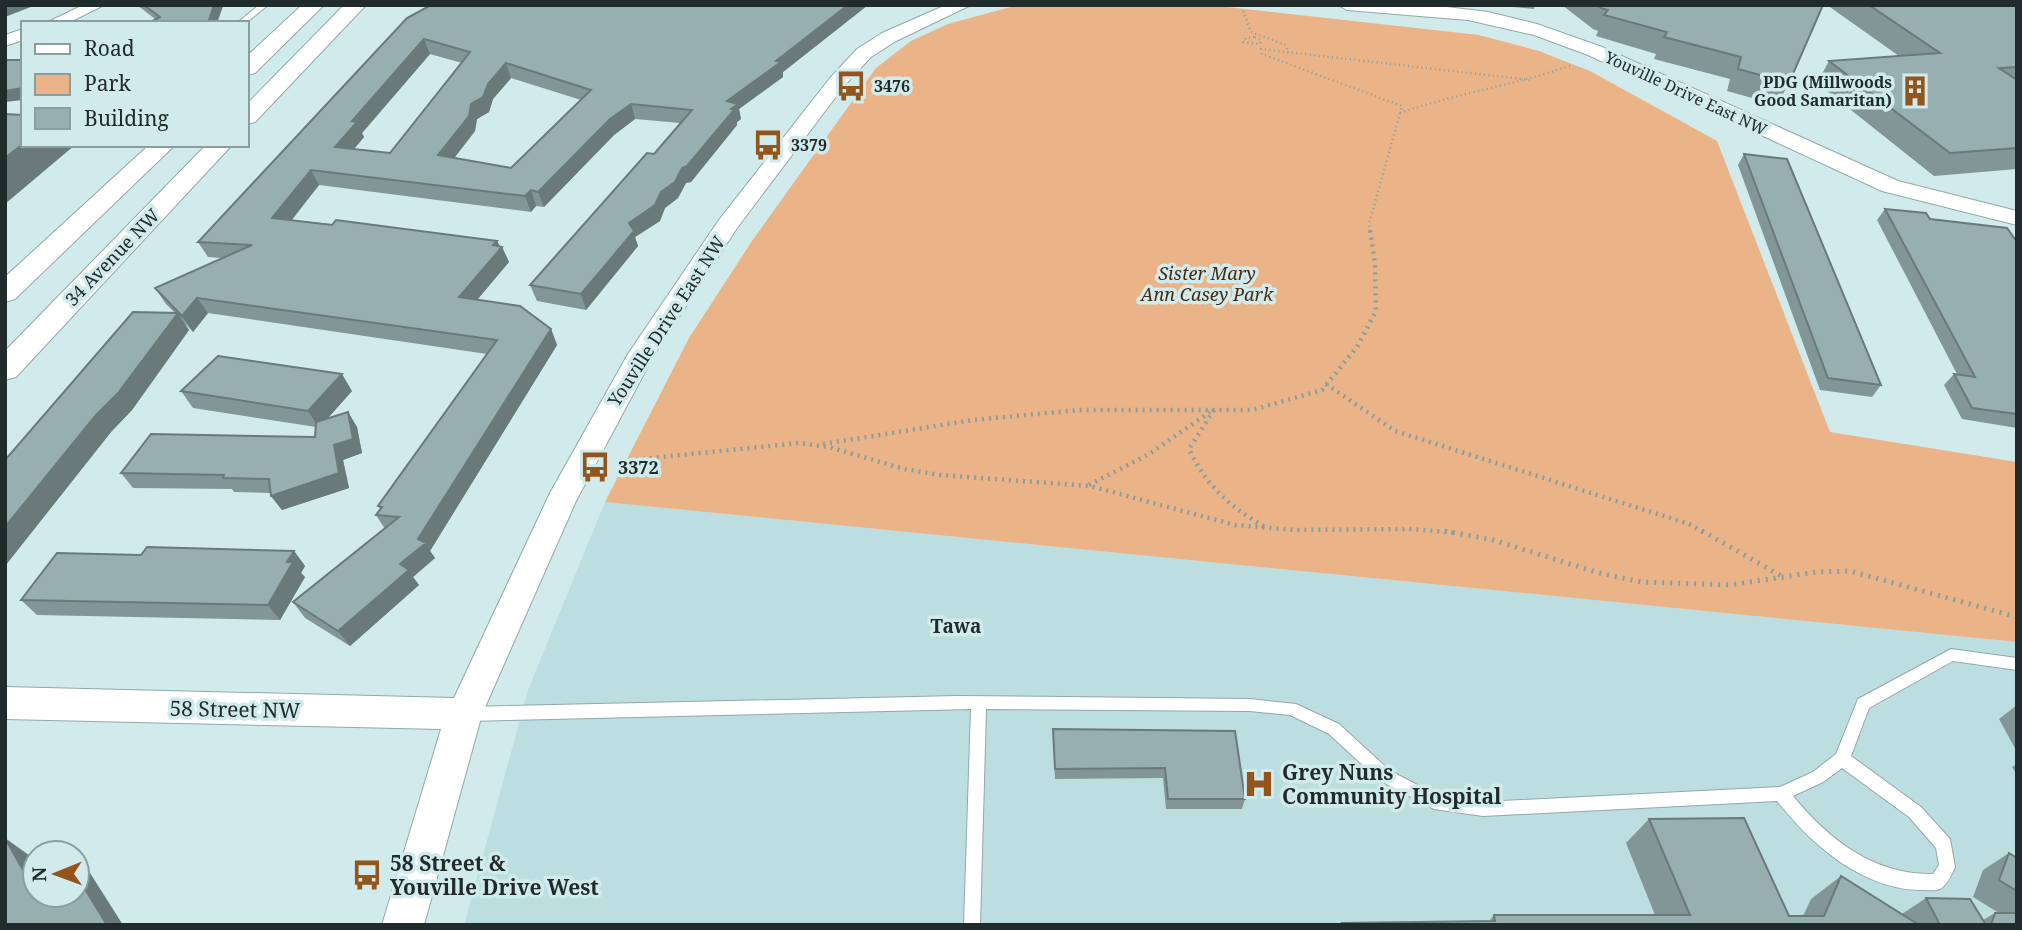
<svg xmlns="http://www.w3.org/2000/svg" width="2022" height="930" font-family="'Noto Serif',serif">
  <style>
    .built { fill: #bcdee0 }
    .green { fill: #ebb388 }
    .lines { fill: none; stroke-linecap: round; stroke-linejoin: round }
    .service-casing { stroke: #91a9aa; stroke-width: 2 }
    .minor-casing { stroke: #91a9aa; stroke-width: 2 }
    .tertiary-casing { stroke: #91a9aa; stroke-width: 2 }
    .secondary-casing { stroke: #91a9aa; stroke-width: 2 }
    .path-far2 { stroke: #8b9e9f; stroke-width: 2.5; stroke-dasharray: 1 3.5; stroke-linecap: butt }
    .path-far1 { stroke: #8b9e9f; stroke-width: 4.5; stroke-dasharray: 2 5; stroke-linecap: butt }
    .path { stroke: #8b9e9f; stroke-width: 5; stroke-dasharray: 2 6; stroke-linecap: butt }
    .service { fill: #fff; fill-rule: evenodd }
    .minor { fill: #fff; fill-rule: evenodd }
    .tertiary { fill: #fff; fill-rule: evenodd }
    .secondary { fill: #fff; fill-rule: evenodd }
    .wall { fill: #829697; fill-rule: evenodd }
    .shaded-wall { fill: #6a7a7b }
    .building { fill: #97afb0; stroke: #6a7a7b; stroke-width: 2; fill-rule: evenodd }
    .labels { text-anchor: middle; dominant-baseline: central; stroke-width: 7; stroke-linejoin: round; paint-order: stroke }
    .far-poi-label { font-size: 16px; font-weight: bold; fill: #222b2c; stroke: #d1ebec; text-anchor: start }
    .far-street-label { font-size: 16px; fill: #222b2c; stroke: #d1ebec }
    .street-label { font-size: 18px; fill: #222b2c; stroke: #d1ebec }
    .park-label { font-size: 18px; font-style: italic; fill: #482a11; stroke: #d1ebec }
    .poi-label { font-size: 18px; font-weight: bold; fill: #222b2c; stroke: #d1ebec; text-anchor: start }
    .neighbourhood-label { font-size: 19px; font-weight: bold; fill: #222b2c; stroke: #d1ebec }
    .near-street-label { font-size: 21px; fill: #222b2c; stroke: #d1ebec }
    .near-poi-label { font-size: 21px; font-weight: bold; fill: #222b2c; stroke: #d1ebec; text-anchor: start }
  </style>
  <rect width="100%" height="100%" fill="#d1ebec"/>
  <path class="built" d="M605,502L2017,642V925H464L528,690Z"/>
  <path class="green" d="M1018,5H1209L1479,35L1539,51L1590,71L1717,141L1830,432L2017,462V642L605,502L689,338L752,241L876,68L911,41L948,24Z"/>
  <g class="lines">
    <g class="service-casing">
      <path id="service" d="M259,5H268L246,23H237Z
        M1951,649L2017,658V670L1953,661L1869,708L1851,756L1921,807L1950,839L1955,867C1952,874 1947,885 1940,889C1936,891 1930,890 1924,890C1887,891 1850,872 1822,848C1805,834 1791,818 1777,801L1483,816L1434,809L1379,780L1329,734L1290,715L1250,711L986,709L980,925H964L971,709L468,721L463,719L461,714L463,709L468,707L957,696L1250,699L1296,704L1339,724L1389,770L1436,795L1483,802L1780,787L1813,772L1836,754L1858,699ZM1842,768L1909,817L1936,848L1939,865L1933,874C1874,875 1829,840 1793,796L1823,782Z"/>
    </g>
    <g class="minor-casing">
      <path id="minor" d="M83,5H104L68,23H46Z
        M23,29V40L5,46V35Z"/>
    </g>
    <g class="tertiary-casing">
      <path id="tertiary" d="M946,5H971L896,41L871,57L844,86L737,228L654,355L576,501L482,714L424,925H382L441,729L5,719V687L454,698L550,493L628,354L719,220L830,78L857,49L882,33Z
        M1338,5H1430L1488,12L1537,24L1602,47L1898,181L2017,211V225L1882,191L1588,55L1534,35L1468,20L1347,10Z"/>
    </g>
    <g class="secondary-casing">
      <path id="secondary" d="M302,5H324L255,73L247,75V56Z
        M344,5H366L255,122L247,124V104Z
        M149,145H175L15,299L5,302V277Z
        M206,145H232L16,377L5,380V351Z"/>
    </g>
    <path class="path-far2" d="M1243,11L1251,32L1286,45L1288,53
      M1255,37L1261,40L1260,44L1243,42L1246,38Z
      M1400,113C1457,93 1516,85 1572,65
      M1370,231L1369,224L1402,106L1262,54L1261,49L1530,80"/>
    <path class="path-far1" d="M1326,384L1395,431L1689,524L1705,533
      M1214,410L1189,449C1206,486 1230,507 1265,527
      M823,444L973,420L1079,410H1252L1322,390L1357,347L1376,311L1375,265L1370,229
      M622,461L799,443L829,447L904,469L940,475L1090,486L1235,525L1294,530L1412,529L1457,533
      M1089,485L1149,454L1210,412"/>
    <path class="path" d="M1445,531L1493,540L1599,573L1642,582L1730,585L1816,572L1850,571L2017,617
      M1702,531L1785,578"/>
    <use href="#service" class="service"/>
    <use href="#minor" class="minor"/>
    <use href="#tertiary" class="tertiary"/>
    <use href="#secondary" class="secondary"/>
  </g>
  <path class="wall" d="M137,5H222L223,6L217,23H149L155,19Z
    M431,5H868L783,72V77L739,109L741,119L737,122V125L691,182L686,183L678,198L665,208L660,221L635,237L638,246L586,310L537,301L530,285L654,154L680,123L635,119L614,135L544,207L536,206L531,212L319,185L292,220L497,241L500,246L502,247L509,262L477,300L551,329L557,345L430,551L435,558L413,577L419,585L350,646L305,618L293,602L385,529L376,515L380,509L378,506L487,354L208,313L193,332L184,322L189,330L132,410L111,432L5,566V460L175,313L166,304L155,288L222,258L208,257L198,242ZM430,54L462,63L390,153L354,149L364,137L362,133ZM511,78L581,100L511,168L454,158L475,131L477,119L489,112L493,99Z
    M1494,5H1535L1534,9Z
    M1562,5H1823L1789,83L1777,105L1727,91L1730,79L1654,59L1656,54L1596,36L1598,31L1593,29Z
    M1827,5H2013L2017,7V169L1934,176L1817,83L1829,61L1899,56Z
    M1744,154L1881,385L1872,397L1820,390L1738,165Z
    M1885,209L1930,219L2017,242V428L1962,419L1944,385L1954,374H1957L1877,220Z
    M181,391H352L327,419L348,412L357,427L362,453L343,460L349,488L282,510L271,496V493L234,492L232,489L133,488L121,473L315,437L316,427L193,408Z
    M294,551L305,566L301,573L305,577L280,620L37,615L21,600L141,555Z
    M2017,705V752L1999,719Z
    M1053,729L1235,731L1245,799L1242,809H1166L1163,778L1055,779Z
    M2017,764V775L2012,767Z
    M1649,819L1789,916H1803L1811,899L1841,876L1902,914L1926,898L1983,920L1995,913H1999L1973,897L1983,870L2009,853L2016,857L2017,854V925H1341L1342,923L1489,921L1494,915H1655L1626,843Z"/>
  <path class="shaded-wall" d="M5,5H36L5,17Z
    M214,5L223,6L217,23H208Z
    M848,5H868L783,72V77L739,109L741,119L737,122V125L691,182L686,183L678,198L665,208L660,221L635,237L638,246L586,310L581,294L629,223L661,192L682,168L727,101L776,61Z
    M424,39L430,54L362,133L364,137L343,162L335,147L352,121Z
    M506,63L511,78L493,99L489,112L477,119L475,131L445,170L438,155L471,104Z
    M23,88V100L5,102V91Z
    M631,104L635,119L614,135L544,207L538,192L610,119Z
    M23,144V145H75L5,204V158Z
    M311,170L319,185L281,233L272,218Z
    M531,190L536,206L531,212L525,196Z
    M497,241L501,249L502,247L509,262L466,313L459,297L493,245Z
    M197,298L208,313L193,332L182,316Z
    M178,313L189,330L132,410L111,432L5,566V527Z
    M551,329L557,345L430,551L435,558L413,577L419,585L350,646L338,631L400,564L418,539Z
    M342,374L352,391L319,428L308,411Z
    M348,412L357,427L362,453L343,460L349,488L282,510L271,496L334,445Z
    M294,551L305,566L301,573L305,577L280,620L268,605L287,562Z
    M5,838L33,858L35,861V878L23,870L5,849Z
    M77,859L85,865L123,925H107L77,876Z"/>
  <path class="building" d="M144,5H214L208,23H149L160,17Z
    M431,5H848L776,61L781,62L727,101L738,104L731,109L734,110L687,166L682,168L675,182L661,192L655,205L629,223L634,231L581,294L530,285L647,153L654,154L692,110L631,104L610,119L538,192L531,190L525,196L311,170L272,218L332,225L336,220L497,241L493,245L502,247L459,297L520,306L551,329L418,539L426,543L400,564L409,570L338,631L293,602L399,517L376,515L382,507L378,506L497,340L197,298L182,316L155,288L252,245L198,242L407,18ZM424,39L470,52L390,153L335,147L357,122L352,121ZM506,63L591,90L511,168L438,155L469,116L471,104L483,97L488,84Z
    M1597,5H1823L1789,83L1738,69L1741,57L1664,37L1667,32L1604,15L1608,10L1601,8Z
    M1869,5H2013L2017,7V67L1999,68L2017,80V148L1950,153L1829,61L1940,53Z
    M5,60H23V88L5,91Z
    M5,114L23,115V144L5,158Z
    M1744,154L1787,159L1881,385L1828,378Z
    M1885,209L1926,213L1930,219L2007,228L2017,242V414L1972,408L1954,374L1975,377Z
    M133,312L178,313L118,393L96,415L5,527V460Z
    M218,356L342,374L308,411L181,391Z
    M348,412L353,439L334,445L339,473L271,496L269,479L223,478L224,475L121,473L151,434L315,437L316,422Z
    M147,547L294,551L287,562H293L268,605L21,600L57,553L141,555Z
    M1053,729L1235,731L1245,799H1168L1165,768L1055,769Z
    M1744,818L1789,916H1824L1841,876L1919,925H1343L1342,923L1495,921L1494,915H1690L1649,819Z
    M6,840L23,870L35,862V895H77V876L107,925H5Z
    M59,847L63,853H49Z
    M2009,853L2017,858V891L1999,880Z
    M1926,898L1970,899L1986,925H1940Z
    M1995,913H2017V925H1991Z"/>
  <defs>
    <g id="bus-bare" transform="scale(2.415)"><path d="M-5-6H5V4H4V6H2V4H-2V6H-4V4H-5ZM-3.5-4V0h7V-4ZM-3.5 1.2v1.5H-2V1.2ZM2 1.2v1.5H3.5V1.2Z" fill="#93551b" stroke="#d1ebec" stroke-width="2.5" paint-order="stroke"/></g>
    <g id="building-bare" transform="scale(2.415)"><path d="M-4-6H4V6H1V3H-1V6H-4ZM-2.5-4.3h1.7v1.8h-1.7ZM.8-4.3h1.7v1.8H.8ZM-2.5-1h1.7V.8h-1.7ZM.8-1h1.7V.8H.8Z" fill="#93551b" stroke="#d1ebec" stroke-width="2.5" paint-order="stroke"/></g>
    <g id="hospital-bare" transform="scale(2.415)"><path d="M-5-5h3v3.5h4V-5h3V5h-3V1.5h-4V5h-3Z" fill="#93551b" stroke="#d1ebec" stroke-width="2.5" paint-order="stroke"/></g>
  </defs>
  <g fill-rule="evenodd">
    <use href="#bus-bare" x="851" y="86"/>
    <use href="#building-bare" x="1915" y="91"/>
    <use href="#bus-bare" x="768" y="145"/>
    <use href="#bus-bare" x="595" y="467"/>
    <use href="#hospital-bare" x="1259" y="784"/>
    <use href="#bus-bare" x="367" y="875"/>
  </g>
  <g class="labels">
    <g class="far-poi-label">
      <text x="1892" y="82" text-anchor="end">PDG (Millwoods<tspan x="1892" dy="18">Good Samaritan)</tspan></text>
      <text x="874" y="86">3476</text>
      <text x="791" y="145">3379</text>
    </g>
    <g class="far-street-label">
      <text transform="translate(1686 93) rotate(25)">Youville Drive East NW</text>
    </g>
    <g class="street-label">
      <text transform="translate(112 257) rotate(-46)">34 Avenue NW</text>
      <text transform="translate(666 321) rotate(-57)">Youville Drive East NW</text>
    </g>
    <g class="park-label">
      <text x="1207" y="273">Sister Mary<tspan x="1207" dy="21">Ann Casey Park</tspan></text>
    </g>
    <g class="poi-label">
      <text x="618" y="467">3372</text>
    </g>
    <g class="neighbourhood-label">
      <text x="956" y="626">Tawa</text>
    </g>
    <g class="near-street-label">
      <text transform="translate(235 709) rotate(1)">58 Street NW</text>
    </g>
    <g class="near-poi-label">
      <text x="1282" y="772">Grey Nuns<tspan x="1282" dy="24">Community Hospital</tspan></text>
      <text x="390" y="863">58 Street &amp;<tspan x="390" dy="24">Youville Drive West</tspan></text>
    </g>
  </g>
  <rect width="2022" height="930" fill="none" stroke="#222b2c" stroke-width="14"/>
  <rect x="21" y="21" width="228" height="126" fill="#d1ebec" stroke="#8b9e9f" stroke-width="2"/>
  <rect x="35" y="44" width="35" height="10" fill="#ffffff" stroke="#8b9e9f" stroke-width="2"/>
  <text x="84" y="56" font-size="21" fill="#222b2c">Road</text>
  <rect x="35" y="74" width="35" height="21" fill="#ebb388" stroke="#8b9e9f" stroke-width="2"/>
  <text x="84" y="91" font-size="21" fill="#222b2c">Park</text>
  <rect x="35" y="108" width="35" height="21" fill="#97afb0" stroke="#8b9e9f" stroke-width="2"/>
  <text x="84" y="126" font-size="21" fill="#222b2c">Building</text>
  <g transform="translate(56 874) rotate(269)"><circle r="33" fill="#d1ebec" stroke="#8b9e9f" stroke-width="2"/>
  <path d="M0-5L12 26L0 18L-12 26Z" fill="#93551b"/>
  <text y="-10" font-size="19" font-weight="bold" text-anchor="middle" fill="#222b2c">N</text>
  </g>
</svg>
